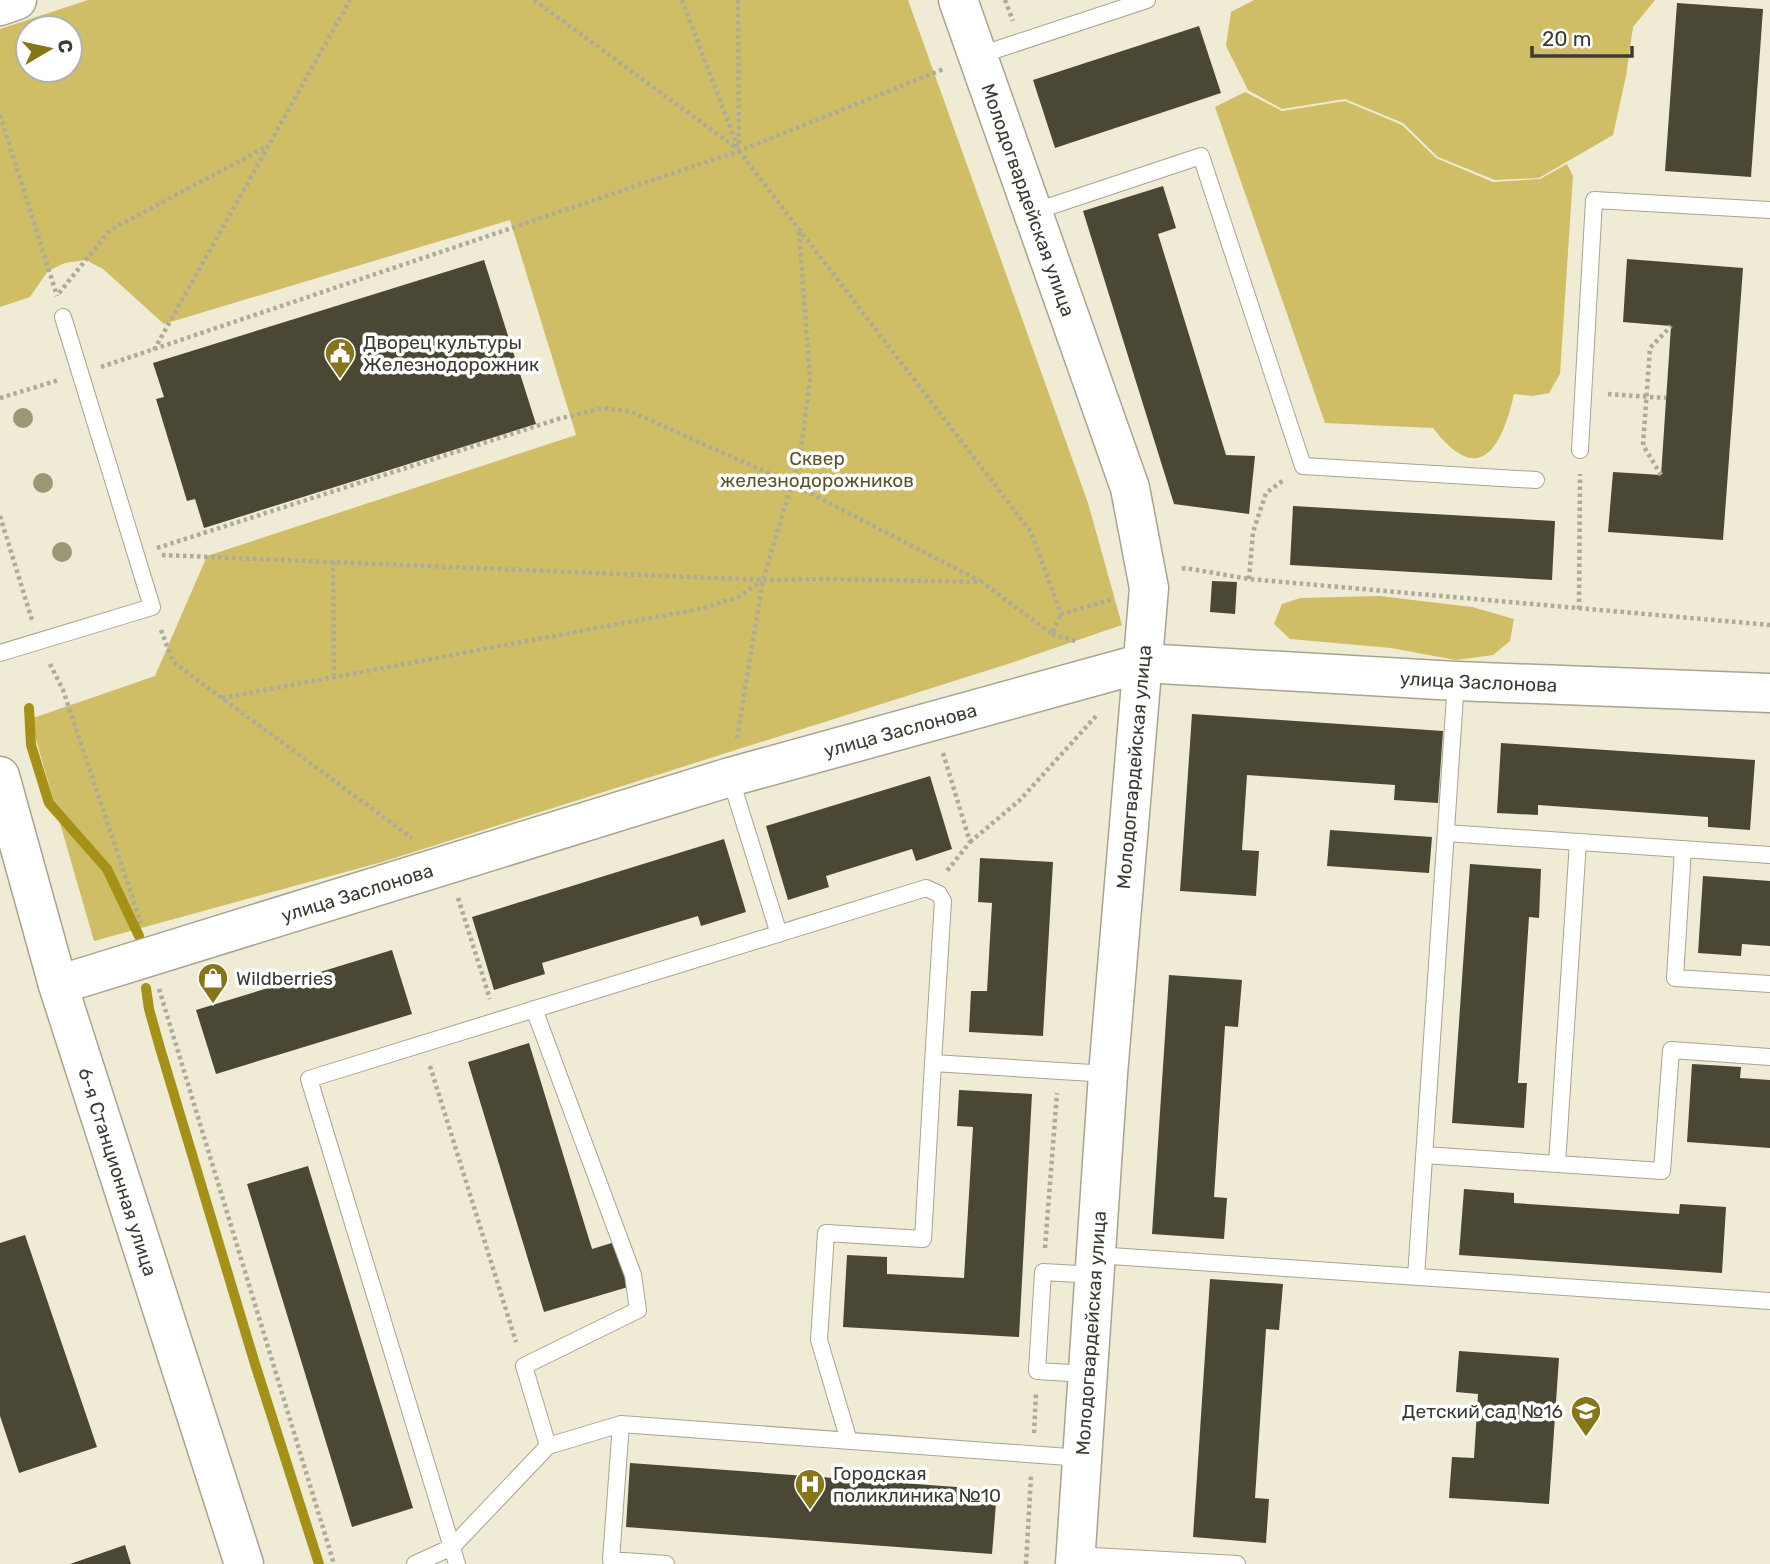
<svg xmlns="http://www.w3.org/2000/svg" width="1770" height="1564" font-family="Rubik,sans-serif">
  <style>
    .green { fill: #cfbe66; fill-rule: evenodd }
    .lines { fill: none; stroke-linecap: round; stroke-linejoin: round }
    .stream { stroke: #a59118; stroke-width: 10 }
    .building { fill: #4b4735 }
    .lane-casing { stroke: #a8a48f; stroke-width: 18 }
    .secondary-casing { stroke: #a8a48f; stroke-width: 41 }
    .path { stroke: #adab99; stroke-width: 4.5; stroke-dasharray: 3.5 3.5; stroke-linecap: butt }
    .lane { stroke: #fff; stroke-width: 16 }
    .secondary { stroke: #fff; stroke-width: 38 }
    .tree { fill: #9e9775 }
    .labels { text-anchor: middle; dominant-baseline: central; stroke-width: 7; stroke-linejoin: round; paint-order: stroke }
    .street-label { font-size: 19px; fill: #3c3b32; stroke: #fff }
    .poi-label { font-size: 19px; fill: #3c3b32; stroke: #fff; text-anchor: start }
    .park-label { font-size: 19px; fill: #5c5327; stroke: #fff }
  </style>
  <rect width="100%" height="100%" fill="#efebd5"/>
  <path class="green" d="M88,0H908L1088,503L1122,625L1014,662L382,862L94,941L30,719L155,676L207,556L576,435L510,220L164,324L103,269L86,260L65,263L48,271L30,297L0,307V29ZM28,28H70V70H28Z
    M1254,0H1655L1633,27L1626,76L1613,135L1539,178L1495,180L1438,157L1403,123L1345,99L1282,109L1248,90L1226,46L1231,12Z
    M1245,92L1282,111L1345,101L1402,125L1436,158L1493,182L1540,179L1567,164L1573,176L1560,374L1549,393L1533,396L1514,394C1502,447 1480,489 1433,428L1325,423L1215,107Z
    M1379,596L1472,607L1514,619L1510,641L1493,655L1456,660L1391,648L1290,639L1274,624L1282,604L1300,598Z"/>
  <g class="lines">
    <path class="stream" d="M29,708L31,745L49,803L107,869L139,936
      M146,988L149,1009L160,1048L255,1364L319,1564"/>
  </g>
  <path class="building" d="M1677,3L1763,9L1751,177L1665,171Z
    M1199,26L1221,93L1055,148L1033,80Z
    M1163,186L1176,228L1158,234L1226,455L1255,456L1249,514L1174,504L1083,211Z
    M1627,259L1743,268L1723,540L1608,532L1613,472L1661,475L1671,326L1623,322Z
    M484,260L536,424L204,528L195,499L187,501L156,399L164,397L153,363Z
    M1293,506L1555,521L1552,580L1290,565Z
    M1212,581L1237,582L1235,614L1210,612Z
    M1192,714L1443,731L1438,803L1394,800L1395,785L1247,775L1242,850L1259,851L1256,896L1180,891Z
    M1501,743L1755,760L1750,830L1708,827V817L1538,805V815L1497,813Z
    M930,776L952,849L916,861L912,849L826,876L829,887L788,900L766,826Z
    M1330,830L1432,837L1429,873L1327,866Z
    M724,839L746,912L701,926L698,916L542,963L545,974L494,990L472,917Z
    M980,858L1053,862L1043,1036L969,1032L971,991H987L992,903L978,902Z
    M1470,864L1541,869L1539,918L1529,917L1518,1083H1527L1524,1128L1452,1123Z
    M1703,876L1770,881V946L1742,944L1741,956L1698,953Z
    M392,950L412,1014L216,1074L196,1010Z
    M1169,975L1242,980L1238,1027L1225,1026L1214,1197L1227,1198L1224,1239L1152,1234Z
    M529,1043L592,1249L615,1242L628,1287L544,1312L468,1062Z
    M1692,1064L1741,1067L1740,1078L1770,1080V1148L1687,1142Z
    M959,1090L1032,1094L1019,1337L843,1327L847,1255L887,1257V1274L964,1278L973,1127L957,1126Z
    M308,1166L413,1508L352,1527L247,1184Z
    M1464,1189L1514,1193V1203L1679,1214L1680,1204L1726,1207L1722,1273L1459,1255Z
    M25,1235L97,1447L19,1473L0,1416V1243Z
    M1210,1279L1283,1284L1279,1330L1266,1329L1255,1498L1269,1499L1266,1543L1193,1537Z
    M1459,1351L1559,1358L1549,1504L1449,1498L1452,1457L1474,1458L1478,1394L1456,1392Z
    M630,1463L997,1490L992,1554L626,1527Z
    M125,1545L131,1564H70Z"/>
  <g class="lines">
    <g class="lane-casing">
      <path id="lane" d="M977,56L1147,0
        M1033,212L1201,156L1303,466L1536,480
        M1580,450L1594,200L1770,210
        M0,653L152,607L63,317
        M730,777L779,934
        M1446,833L1770,855
        M1683,849L1675,978L1770,984
        M1424,1155L1662,1171L1671,1050L1770,1057
        M1557,1164L1578,842
        M1096,1255L1770,1301
        M1416,1277L1456,681
        M1087,1374L1037,1371L1043,1272L1095,1275
        M849,1441L819,1340L826,1233L923,1239L933,1063L1108,1074
        M548,1446L621,1424
        M1075,1555L1237,1564
        M415,1564L452,1547L548,1446L524,1366L638,1310L633,1275L534,1009
        M457,1564L309,1079L926,888L939,894L943,901L933,1063
        M666,1564L611,1560L621,1424L1082,1458"/>
    </g>
    <g class="secondary-casing">
      <g id="secondary">
        <path id="s1" d="M958,0L1130,488L1149,588L1108,1074L1075,1564"/>
        <path d="M0,6L17,0"/>
        <path id="s2" d="M0,776L58,985L244,1564"/>
        <path id="s3" d="M58,985L730,777L1143,663L1456,681L1770,693"/>
      </g>
    </g>
    <path class="path" d="M534,0L739,150
      M682,0L739,151L1031,532L1061,614L1113,599
      M738,0L739,146
      M1005,0L1013,21
      M0,115L57,296
      M59,293L110,230L266,147
      M154,350L350,0
      M101,367L739,151L944,69
      M1608,394L1666,398
      M0,398L59,380
      M1661,475L1643,445L1650,348L1671,326
      M0,516L32,620
      M157,548L558,419L604,408L632,412L792,484L980,581
      M162,555L763,580L826,579L982,582L1052,634L1061,614
      M333,561L334,677
      M1182,569L1185,568L1249,579L1770,625
      M1249,579L1253,532L1266,493L1285,479
      M1579,609L1580,474
      M161,630L173,662L412,838
      M1052,634L1078,642
      M50,664L63,690L141,923
      M222,698L704,608L738,597L762,581
      M737,738L763,580L800,456L810,380L799,230
      M943,753L970,842L946,872
      M970,842L1020,800L1097,715
      M458,898L490,999
      M159,989L334,1564
      M430,1066L516,1342
      M1045,1248L1057,1093
      M1034,1433L1036,1393
      M1026,1564L1031,1476"/>
    <use href="#lane" class="lane"/>
    <use href="#secondary" class="secondary"/>
  </g>
  <g class="tree">
    <circle cx="23" cy="418" r="10"/>
    <circle cx="43" cy="483" r="10"/>
    <circle cx="62" cy="552" r="10"/>
  </g>
  <defs>
    <g id="civic-pin" transform="scale(1.575)"><path d="M0 17L-7.5 6A9.5 9.5 0 1 1 7.5 6Z" fill="#867519" stroke="#fff"/><path d="M-.6-6.5H3V-4.5H.6V-3L4-1V1h2V6H-6V1h2V-1L-.6-3ZM-1.2 2.5V6h2.4V2.5Z" fill="#fff"/></g>
    <g id="shop-pin" transform="scale(1.575)"><path d="M0 17L-7.5 6A9.5 9.5 0 1 1 7.5 6Z" fill="#867519" stroke="#fff"/><path d="M-5-2.5h2.3a2.7 3.5 0 0 1 5.4 0H5L5.5 6h-11ZM-1.5-2.5h3a1.5 2.3 0 0 0-3 0Z" fill="#fff"/></g>
    <g id="school-pin" transform="scale(1.575)"><path d="M0 17L-7.5 6A9.5 9.5 0 1 1 7.5 6Z" fill="#867519" stroke="#fff"/><path d="M0-5L7-2L0 1L-7-2ZM-4 1L0 2.5L4 1V4Q0 6-4 4Z" fill="#fff"/></g>
    <g id="hospital-pin" transform="scale(1.575)"><path d="M0 17L-7.5 6A9.5 9.5 0 1 1 7.5 6Z" fill="#867519" stroke="#fff"/><path d="M-5-5h3v3.5h4V-5h3V5h-3V1.5h-4V5h-3Z" fill="#fff"/></g>
  </defs>
  <g fill-rule="evenodd">
    <use href="#civic-pin" x="340" y="353"/>
    <use href="#shop-pin" x="213" y="978"/>
    <use href="#school-pin" x="1586" y="1411"/>
    <use href="#hospital-pin" x="810" y="1484"/>
  </g>
  <g class="labels">
    <g class="street-label">
      <text stroke="none"><textPath href="#s1" startOffset="212">Молодогвардейская улица</textPath></text>
      <text stroke="none"><textPath href="#s3" startOffset="1468">улица Заслонова</textPath></text>
      <text stroke="none"><textPath href="#s3" startOffset="880">улица Заслонова</textPath></text>
      <text transform="translate(1134 767) rotate(-85)">Молодогвардейская улица</text>
      <text stroke="none"><textPath href="#s3" startOffset="313">улица Заслонова</textPath></text>
      <text stroke="none"><textPath href="#s2" startOffset="413">6-я Станционная улица</textPath></text>
      <text transform="translate(1091 1333) rotate(-86)">Молодогвардейская улица</text>
    </g>
    <g class="poi-label">
      <text x="363" y="342">Дворец культуры<tspan x="363" dy="22">Железнодорожник</tspan></text>
      <text x="236" y="978">Wildberries</text>
      <text x="1563" y="1411" text-anchor="end">Детский сад №16</text>
      <text x="833" y="1473">Городская<tspan x="833" dy="22">поликлиника №10</tspan></text>
    </g>
    <g class="park-label">
      <text x="817" y="458">Сквер<tspan x="817" dy="22">железнодорожников</tspan></text>
    </g>
  </g>
  <g transform="translate(49 49) rotate(81)"><circle r="33" fill="#ffffff" stroke="#b1b1ad" stroke-width="2"/>
  <path d="M0-5L12 26L0 18L-12 26Z" fill="#867519"/>
  <text y="-10" font-size="19" font-weight="bold" text-anchor="middle" fill="#3c3b32">С</text>
  </g>
  <path d="M1532 46v10h100v-10" fill="none" stroke="#3c3b32" stroke-width="3.5"/>
  <text x="1542" y="46" font-size="21" fill="#3c3b32" stroke="#ffffff" stroke-width="5" paint-order="stroke">20 m</text>
</svg>
